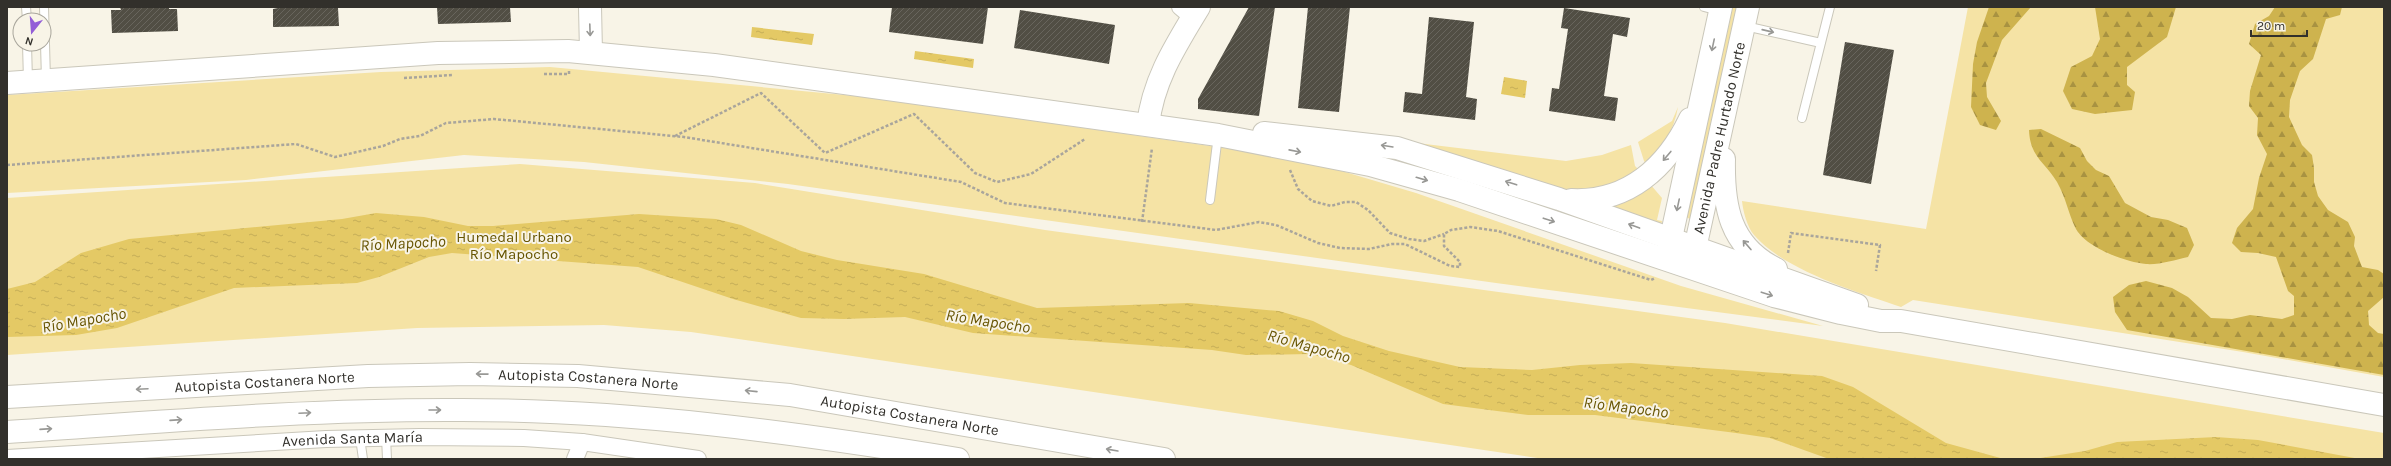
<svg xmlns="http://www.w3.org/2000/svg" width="2391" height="466" font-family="Karla,sans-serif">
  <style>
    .green { fill: #f5e3a5 }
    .forest { fill: url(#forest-firs) }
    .water { fill: url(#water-ripples) }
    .building { fill: url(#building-hatch) }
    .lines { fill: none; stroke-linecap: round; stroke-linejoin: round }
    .lane-casing { stroke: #cac7ba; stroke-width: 10 }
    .street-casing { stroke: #cac7ba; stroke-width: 18 }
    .secondary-casing { stroke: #cac7ba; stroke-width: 24 }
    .highway-casing { stroke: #cac7ba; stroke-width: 24 }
    .path { stroke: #a9a59c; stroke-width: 2.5; stroke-dasharray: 3 2; stroke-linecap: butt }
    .lane { stroke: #fff; stroke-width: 8 }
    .street { stroke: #fff; stroke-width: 16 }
    .secondary { stroke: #fff; stroke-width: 22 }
    .highway { stroke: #fff; stroke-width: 22 }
    .oneway { stroke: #989895 }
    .labels { text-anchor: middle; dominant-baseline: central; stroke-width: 4; stroke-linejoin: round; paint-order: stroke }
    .street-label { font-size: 15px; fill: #32302b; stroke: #f8f4e7 }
    .park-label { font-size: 15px; fill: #665401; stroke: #f8f4e7 }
    .water-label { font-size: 16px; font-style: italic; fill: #685503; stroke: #f8f4e7 }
  </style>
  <defs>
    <pattern id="forest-firs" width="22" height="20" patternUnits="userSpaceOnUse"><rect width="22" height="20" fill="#ceb34e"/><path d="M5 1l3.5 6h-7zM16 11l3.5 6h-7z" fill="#a89241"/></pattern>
    <pattern id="water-ripples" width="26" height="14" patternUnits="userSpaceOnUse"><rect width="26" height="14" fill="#e4c965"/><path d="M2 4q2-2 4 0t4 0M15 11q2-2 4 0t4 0" fill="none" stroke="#c4ad58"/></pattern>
    <pattern id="building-hatch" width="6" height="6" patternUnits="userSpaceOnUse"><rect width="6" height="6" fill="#514e44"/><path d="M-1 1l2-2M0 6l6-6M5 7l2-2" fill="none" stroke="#68655d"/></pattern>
  </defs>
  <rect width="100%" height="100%" fill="#f8f4e7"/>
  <path class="green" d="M1732,7H1737L1690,219L1686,217Z
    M1968,7H2384V377L2243,352L1913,300L1901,307C1857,292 1785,271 1754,235C1747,227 1743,211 1742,201L1926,229Z
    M550,67L866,97L1231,149L1318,164L1416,193L1681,286L1823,326L1496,283L788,184L584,162L464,155L246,180L7,193V95L381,72Z
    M1678,107C1674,131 1662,147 1647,165L1644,161L1638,142L1672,121Z
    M1384,139L1566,161L1602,155L1631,145L1635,166L1641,172L1634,178L1574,197Z
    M520,164L755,183L1045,230L1725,323L2384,433V459H1544L691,332L604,325L417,328L7,355V198Z
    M1650,184L1662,198L1657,220L1662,221L1660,230L1599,210C1619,204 1634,198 1650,184Z"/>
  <path class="forest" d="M1989,7H2031L2002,40L1986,83L1987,97L2001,121L1996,130L1980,125L1971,107L1973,64L1977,42Z
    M2095,7H2176L2167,37L2127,67V85L2135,92L2132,110L2095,114L2072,109L2063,91L2071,67L2092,56L2100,39Z
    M2275,7H2342L2340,15L2326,19L2313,59L2300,71L2290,100L2289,117L2302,145L2312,155L2314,168V182L2318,196L2328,210L2348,222L2355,237L2354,246L2362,267L2378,270L2384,274V297L2368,311L2369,325L2378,333L2384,334V375L2127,330L2115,312L2113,297L2129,285L2146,281L2172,288L2188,297L2211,318L2232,319L2250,315L2282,319L2294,315V296L2288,291L2276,257L2258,253L2241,252L2232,243L2237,228L2253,209L2259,178L2267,154L2257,135L2258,118L2249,106L2250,91L2261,55L2249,44L2255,24L2269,16Z
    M2041,129L2080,148L2087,161L2096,170L2109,176L2125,203L2151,217L2168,220L2187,228L2194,245L2188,257C2175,260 2159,265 2146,264C2125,262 2084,247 2075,227C2068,212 2066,198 2057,182C2045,162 2030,157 2029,130Z"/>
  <path class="water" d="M752,27L814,34L812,45L751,37Z
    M915,51L974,59L973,68L914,59Z
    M1504,77L1527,81L1525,98L1501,94Z
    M376,213L424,217L468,226H493L639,214L716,219L741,225L801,251L837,260L924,274L1037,308L1189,303L1279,311L1313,321L1343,336L1389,351L1460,367L1532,370L1580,365L1631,363L1822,376L1853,387L1946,443L2004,459H1829L1770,438L1736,433L1595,415H1528L1443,404L1351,365L1310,354L1246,355L1212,350L973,333L905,317L844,319L801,318L733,299L638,267L452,253L429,257L379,277L357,283L234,288L117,328L76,335L7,337V289L35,282L81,253L129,239L342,219Z
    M2216,437L2258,440L2360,459H2034L2085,451L2117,442Z"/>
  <path class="building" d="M120,7H169V9H177L178,31L112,33L111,10H121Z
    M283,7L338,8L339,26L273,27V9Z
    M437,7H510L511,22L438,24Z
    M892,7H988L983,44L889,32Z
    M1249,7H1275L1259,116L1198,109V99Z
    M1308,7H1350L1339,112L1298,108Z
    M1564,8L1630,18L1627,37L1613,34L1604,96L1618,98L1615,121L1549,111L1552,88L1559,89L1568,29L1561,28Z
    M1020,10L1115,25L1109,64L1014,48Z
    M1429,17L1474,22L1466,97L1477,99L1475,120L1403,112L1405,92L1422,94Z
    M1845,42L1894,50L1871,184L1823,175Z"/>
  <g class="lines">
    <g class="lane-casing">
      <path id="lane" d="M26,7L27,20
        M44,7L46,80
        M1704,7L1719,11
        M1745,26L1821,43
        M27,44L28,81
        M1802,118L1830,7
        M1210,200L1218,135
        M386,437L387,459
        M360,438L363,459"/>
    </g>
    <g class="street-casing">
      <g id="street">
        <path d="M1180,7L1193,18"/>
        <path id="s1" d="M7,458L326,439L420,437L524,438L582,442L698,459"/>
        <path d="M575,459L582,442"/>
      </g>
    </g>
    <g class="secondary-casing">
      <g id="secondary">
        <path d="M590,7L591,52"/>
        <path d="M7,83L438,53L568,51L714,65L1218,135L1370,165L1459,190L1774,296L1841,313L1881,321H1901L2384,405"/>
        <path d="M1148,125C1153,80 1176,45 1199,7"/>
        <path d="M1264,133L1397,148L1559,199L1857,305"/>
        <path d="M1724,159C1723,205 1729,246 1776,269"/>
        <path d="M1571,200C1628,203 1667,167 1690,119"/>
        <path d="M1668,252L1721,7"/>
        <path id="s2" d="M1692,262L1748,7"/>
      </g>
    </g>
    <g class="highway-casing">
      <g id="highway">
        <path id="s3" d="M7,397L368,376L470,374L578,376L790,395L1164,459"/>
        <path d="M7,432C159,422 310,409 462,410C628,410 794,432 958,459"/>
      </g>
    </g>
    <path class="path" d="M544,74H569V71
      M404,78L453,75
      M675,136L761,93L825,153L914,114L975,173L997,182L1031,174L1085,139
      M7,165L296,144L335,157L383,146L400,139L420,136L446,123L494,119L684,137L961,182L1005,203L1216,230L1259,222L1276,225L1318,243L1340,248L1369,249L1392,244H1405L1450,266L1460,267V262L1444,246V234L1451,230L1470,227L1498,231L1651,280L1655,278
      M1290,170L1298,189L1312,201L1331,206L1345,202H1356L1368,210L1390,233L1409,239L1424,241L1444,234
      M1142,222L1152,148
      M1788,253L1791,233L1880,245L1876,271"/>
    <use href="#lane" class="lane"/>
    <use href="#street" class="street"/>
    <use href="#secondary" class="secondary"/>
    <use href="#highway" class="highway"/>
  </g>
  <defs><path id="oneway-shaft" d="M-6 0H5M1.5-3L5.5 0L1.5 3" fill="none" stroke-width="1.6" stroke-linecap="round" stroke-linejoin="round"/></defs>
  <g class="oneway">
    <use href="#oneway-shaft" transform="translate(590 30) rotate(88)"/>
    <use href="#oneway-shaft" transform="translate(1768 31) rotate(13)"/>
    <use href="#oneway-shaft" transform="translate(1713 45) rotate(102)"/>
    <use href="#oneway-shaft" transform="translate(1387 146) rotate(-171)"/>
    <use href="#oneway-shaft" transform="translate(1295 151) rotate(11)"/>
    <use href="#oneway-shaft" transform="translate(1667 156) rotate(130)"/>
    <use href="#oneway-shaft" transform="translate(1422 179) rotate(16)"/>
    <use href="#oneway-shaft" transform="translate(1511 183) rotate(-162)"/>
    <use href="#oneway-shaft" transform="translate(1678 205) rotate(102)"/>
    <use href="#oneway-shaft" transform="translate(1549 220) rotate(18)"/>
    <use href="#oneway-shaft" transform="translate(1634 226) rotate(-160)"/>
    <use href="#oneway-shaft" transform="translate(1747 245) rotate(-131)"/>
    <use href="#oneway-shaft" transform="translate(1767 294) rotate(18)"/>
    <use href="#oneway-shaft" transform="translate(482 374) rotate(-179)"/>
    <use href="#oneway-shaft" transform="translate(142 389) rotate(177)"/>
    <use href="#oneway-shaft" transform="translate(751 391) rotate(-174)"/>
    <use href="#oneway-shaft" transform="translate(435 410)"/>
    <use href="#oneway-shaft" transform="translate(305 413) rotate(-3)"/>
    <use href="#oneway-shaft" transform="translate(176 420) rotate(-4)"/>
    <use href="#oneway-shaft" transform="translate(46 429) rotate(-4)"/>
    <use href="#oneway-shaft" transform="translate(1112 450) rotate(-170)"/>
  </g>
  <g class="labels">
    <g class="street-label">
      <text stroke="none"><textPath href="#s2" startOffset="127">Avenida Padre Hurtado Norte</textPath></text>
      <text stroke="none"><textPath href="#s3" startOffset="582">Autopista Costanera Norte</textPath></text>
      <text stroke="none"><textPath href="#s3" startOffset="258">Autopista Costanera Norte</textPath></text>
      <text stroke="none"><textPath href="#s3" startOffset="906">Autopista Costanera Norte</textPath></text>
      <text stroke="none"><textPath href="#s1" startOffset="346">Avenida Santa María</textPath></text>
    </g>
    <g class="park-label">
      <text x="514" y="237">Humedal Urbano<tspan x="514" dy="17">Río Mapocho</tspan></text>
    </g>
    <g class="water-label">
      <text transform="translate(403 243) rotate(-3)">Río Mapocho</text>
      <text transform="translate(84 320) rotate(-10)">Río Mapocho</text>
      <text transform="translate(988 321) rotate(9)">Río Mapocho</text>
      <text transform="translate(1309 346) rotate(16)">Río Mapocho</text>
      <text transform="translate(1626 407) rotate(7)">Río Mapocho</text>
    </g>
  </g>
  <rect width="2391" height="466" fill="none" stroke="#32302b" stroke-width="16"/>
  <g transform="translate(32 32) rotate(197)"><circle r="19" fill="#f8f4e7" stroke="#a9a69c"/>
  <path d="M0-3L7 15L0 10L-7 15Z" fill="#935ed7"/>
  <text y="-6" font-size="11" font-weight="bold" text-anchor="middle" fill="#32302b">N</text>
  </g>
  <path d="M2251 30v6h56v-6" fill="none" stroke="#32302b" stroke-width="2"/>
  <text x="2257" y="30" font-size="12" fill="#32302b" stroke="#f8f4e7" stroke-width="3" paint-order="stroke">20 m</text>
</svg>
